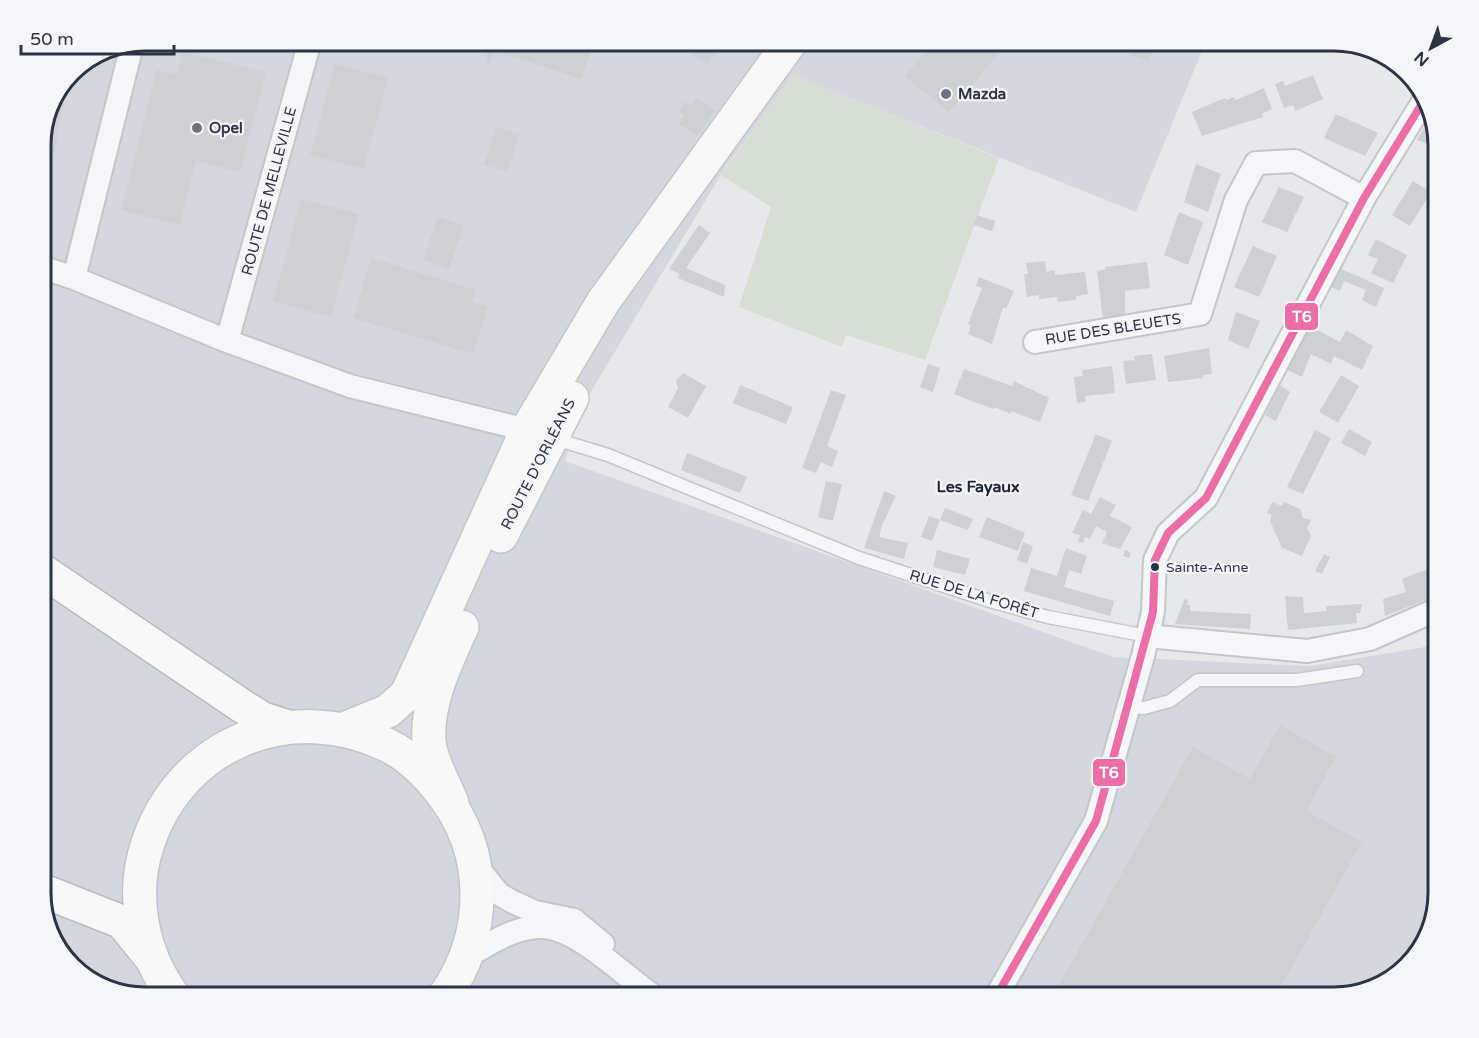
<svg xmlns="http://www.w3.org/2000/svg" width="1479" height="1038" font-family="'Varela Round',sans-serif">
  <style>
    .built { fill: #d4d7dd }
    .green { fill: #d6ded6 }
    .building { fill: #ced0d3 }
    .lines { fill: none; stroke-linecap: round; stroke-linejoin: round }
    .service-casing { stroke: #c4c6c8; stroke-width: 15 }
    .minor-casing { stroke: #c4c6c8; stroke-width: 26 }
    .secondary-casing { stroke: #c4c6c8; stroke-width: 36 }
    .primary-casing { stroke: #c2c5c8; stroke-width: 36 }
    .trunk-casing { stroke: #b8bbbf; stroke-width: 36 }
    .service { stroke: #f5f6f7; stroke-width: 12 }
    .minor { stroke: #f5f6f7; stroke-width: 22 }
    .secondary { stroke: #f8f8f8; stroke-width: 33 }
    .primary { stroke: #f8f8f8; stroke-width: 33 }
    .trunk { stroke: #f8f8f8; stroke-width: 33 }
    .bus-1-casing { stroke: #f4f6f9; stroke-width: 12 }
    .bus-1 { stroke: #ed6ea7; stroke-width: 8 }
    .poi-dot { fill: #6c737f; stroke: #f4f6f9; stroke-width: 2 }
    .bus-dot { fill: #2b3445; stroke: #f4f6f9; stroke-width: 2 }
    .labels { text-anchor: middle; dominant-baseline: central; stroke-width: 4.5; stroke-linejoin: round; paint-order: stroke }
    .bus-label { font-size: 14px; fill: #2b3445; stroke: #f4f6f9; text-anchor: start }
    .poi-label { font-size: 15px; font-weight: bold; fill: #2b3445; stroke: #f4f6f9; text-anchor: start }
    .street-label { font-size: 15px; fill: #2b3445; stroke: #f4f6f9 }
    .neighbourhood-label { font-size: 16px; font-weight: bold; fill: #1d2536; stroke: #f4f6f9 }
    .rim { fill: none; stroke: #2b3445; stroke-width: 3 }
    .line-badge { stroke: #f4f6f9; stroke-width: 2 }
    .badge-label { font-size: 16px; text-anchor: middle; font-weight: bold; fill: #fff }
  </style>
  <rect width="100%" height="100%" fill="#e6e8ea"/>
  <path class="built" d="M145,41H1206L1136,212L793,75L725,168L583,405L565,461L1113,657L1311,666L1431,646L1438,641V894L1417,956L1381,987L1334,997H144L82,976L54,945L41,900V137L51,98L76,67Z"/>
  <path class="green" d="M793,75L999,158L925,360L846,335L842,347L739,307L771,207L721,175Z"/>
  <path class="building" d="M485,41H569L592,49L581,79L495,51L488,67Z
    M694,41H723L708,64L688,51Z
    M934,41H1009L949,113L905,76Z
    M1106,41H1156L1148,61L1105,45Z
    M182,52L266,72L240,172L196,161L180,225L121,210L157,70L177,75Z
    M335,64L388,78L364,169L310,155Z
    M72,72L55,138H58L53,157L41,154V137L51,98Z
    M1313,75L1323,99L1295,111L1293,105L1284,108L1275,84L1283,81L1285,86Z
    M1264,88L1272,109L1262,114L1263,117L1202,136L1192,112L1225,98L1226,100L1234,97L1236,100Z
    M697,98L715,110L697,136L679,124L684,116L678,111L685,102L692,106Z
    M1336,114L1378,133L1365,156L1324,138Z
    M1425,126L1435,130L1438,148L1417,140Z
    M496,127L520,134L507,172L484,165Z
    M1196,164L1221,174L1208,212L1184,202Z
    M1413,181L1431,192L1410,226L1392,215Z
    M1279,187L1304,197L1287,232L1262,222Z
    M301,199L359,214L331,317L273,301Z
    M1179,212L1203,222L1188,265L1164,255Z
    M977,215L995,221L992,231L974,225Z
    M438,217L464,226L449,269L423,260Z
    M699,225L710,233L686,268L725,285L724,297L678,278L680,274L669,269Z
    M1376,239L1407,255L1393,283L1371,273L1378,259L1368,255Z
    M1253,246L1277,256L1259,297L1234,287Z
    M371,258L476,290L472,302L488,306L473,354L353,318Z
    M1045,261L1046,272L1054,270L1055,275L1085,272L1088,294L1076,296V300L1058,302L1057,297L1039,299V295L1027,297L1024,274H1028L1026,263Z
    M1147,262L1150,288L1125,291V318L1103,320L1097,271L1106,269L1105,267Z
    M1337,267L1384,288L1376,307L1362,300L1366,290L1344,281L1340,291L1328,286Z
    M979,277L1014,291L1006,309L1003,307L992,344L968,334L971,325L968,324L982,288L976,286Z
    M1236,312L1260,321L1248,349L1228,340Z
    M1308,325L1340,342L1346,330L1373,346L1362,370L1334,356L1331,364L1311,354L1302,377L1287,370Z
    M1209,348L1212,374L1203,375V378L1168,382L1164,356Z
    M1152,354L1156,380L1126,384L1123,361L1135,360L1134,356Z
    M928,364L940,368L933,392L920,387Z
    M1112,366L1115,393L1085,396L1086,402L1077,403L1074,377L1083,376L1082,370Z
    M964,369L1012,386L1014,381L1049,398L1040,422L1011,411V414L994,407L993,409L954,394Z
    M683,373L706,386L688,418L668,407L678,388L676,380Z
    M1341,375L1359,386L1338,423L1319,412Z
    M740,385L793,407L786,424L733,403Z
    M1280,385L1290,392L1276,421L1265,415Z
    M831,390L846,395L827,446L838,451L832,467L821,462L816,473L802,468Z
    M1349,429L1372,442L1365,456L1341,443Z
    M1315,430L1331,438L1303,494L1287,487Z
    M1096,434L1112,441L1088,501L1071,495Z
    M687,453L747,477L740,493L681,470Z
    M826,481L842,484L833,521L818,517Z
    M884,491L896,496L882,525L879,537L908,543L904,559L864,548Z
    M1100,497L1116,505L1110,516L1132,527L1120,549L1102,543L1107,532L1096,526L1090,539L1085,537L1083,543L1078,542L1080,535L1072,533L1083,510L1091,514Z
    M1272,502L1282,506L1284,502L1300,509L1303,518L1311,520L1307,528L1311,536L1302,556L1282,548L1270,521L1272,515L1267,513Z
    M945,508L973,519L968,530L940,520Z
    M929,516L940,520L932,541L921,537Z
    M1435,516H1438V595L1385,616L1383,599L1406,592L1402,579L1433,567Z
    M987,517L1025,533L1018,551L979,537Z
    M1023,542L1033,546L1027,564L1017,560Z
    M1066,548L1087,556L1081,574L1069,570L1064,587L1114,601L1110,616L1024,591L1031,568L1057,576Z
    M937,550L970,559L965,575L933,567Z
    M1125,550L1131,553L1129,558L1123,556Z
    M1324,554L1330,557L1322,574L1315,571Z
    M1285,596L1303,597L1304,613L1326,611V606L1362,604L1360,613H1356L1357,623L1288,630Z
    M1185,598L1188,601L1187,605H1190V611L1251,614L1250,629L1175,624Z
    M1280,725L1336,757L1306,811L1362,842L1275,997H1052L1193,747L1250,779Z"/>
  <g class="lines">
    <g class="service-casing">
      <path id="service" d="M552,438L608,455L859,558L993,602L1048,617L1147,636
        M1129,707L1144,708L1170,701L1198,680H1297L1357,671"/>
    </g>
    <g class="minor-casing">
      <path id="minor" d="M132,45L74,278L227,341L350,386L527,430
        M41,267L74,278
        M227,341L310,41
        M1035,342L1200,314L1236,200L1256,163L1295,161L1364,198
        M1147,636L1307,651L1370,639L1438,609
        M475,864L499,894L511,901L535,912L574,920L603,944
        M467,957C489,944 515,926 543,927C579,929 625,977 655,997
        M996,997L1096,821L1143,656L1153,612L1155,560L1168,533L1206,498L1364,198L1426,97"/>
    </g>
    <g class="secondary-casing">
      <path id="secondary" d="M501,536L572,398
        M344,729L388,711L407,694L527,430L603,302L791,41
        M452,803C445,785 431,762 429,742C426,703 446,662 462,627"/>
    </g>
    <g class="primary-casing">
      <path id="primary" d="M174,997C142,954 130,895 148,843C182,742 291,699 387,745C408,755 427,774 441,792C489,853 488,934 444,997"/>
    </g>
    <g class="trunk-casing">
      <path id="trunk" d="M41,570L242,706L263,719L288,727
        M41,890L122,922L152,959"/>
    </g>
    <use href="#service" class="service"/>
    <use href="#minor" class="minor"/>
    <use href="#secondary" class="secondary"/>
    <use href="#primary" class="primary"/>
    <use href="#trunk" class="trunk"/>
    <g class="bus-1-casing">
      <path id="bus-1" d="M996,997L1096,821L1153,612L1155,560L1168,533L1206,498L1364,198L1426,97"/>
    </g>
    <use href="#bus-1" class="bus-1"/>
  </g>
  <g class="poi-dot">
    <circle cx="946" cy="94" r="6"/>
    <circle cx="197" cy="128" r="6"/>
  </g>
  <circle class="bus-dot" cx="1155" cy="567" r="5"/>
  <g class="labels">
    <g class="bus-label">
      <text x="1166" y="567">Sainte-Anne</text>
    </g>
    <g class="poi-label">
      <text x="958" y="94">Mazda</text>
      <text x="209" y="128">Opel</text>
    </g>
    <g class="street-label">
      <text transform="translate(269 191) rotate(-75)">ROUTE DE MELLEVILLE</text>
      <text transform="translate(1113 329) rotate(-9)">RUE DES BLEUETS</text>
      <text transform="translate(538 464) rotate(-63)">ROUTE D'ORLÉANS</text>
      <text transform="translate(974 594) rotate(17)">RUE DE LA FORÊT</text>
    </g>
    <g class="neighbourhood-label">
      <text x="978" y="487">Les Fayaux</text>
    </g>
  </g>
  <path d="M0 0H1479V1038H0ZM145 51H1334A94 94 0 0 1 1428 145V893A94 94 0 0 1 1334 987H145A94 94 0 0 1 51 893V145A94 94 0 0 1 145 51Z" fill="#f4f6f9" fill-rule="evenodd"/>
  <path class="rim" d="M145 51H1334A94 94 0 0 1 1428 145V893A94 94 0 0 1 1334 987H145A94 94 0 0 1 51 893V145A94 94 0 0 1 145 51Z"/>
  <g class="line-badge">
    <rect x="1284" y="302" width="35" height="29" rx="6" fill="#ed6ea7"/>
    <rect x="1092" y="758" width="34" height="29" rx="6" fill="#ed6ea7"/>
  </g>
  <g class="badge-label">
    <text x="1302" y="322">T6</text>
    <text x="1109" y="778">T6</text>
  </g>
  <g transform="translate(1431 48) rotate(221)" stroke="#f4f6f9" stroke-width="4.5" paint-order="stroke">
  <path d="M0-4.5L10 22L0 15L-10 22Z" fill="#2b3445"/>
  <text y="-9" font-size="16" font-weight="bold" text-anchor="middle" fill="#2b3445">N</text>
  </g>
  <path d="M21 45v9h153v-9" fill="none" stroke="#2b3445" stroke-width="3"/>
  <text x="30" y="45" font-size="18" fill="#2b3445" stroke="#f4f6f9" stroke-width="4.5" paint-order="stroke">50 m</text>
</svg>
